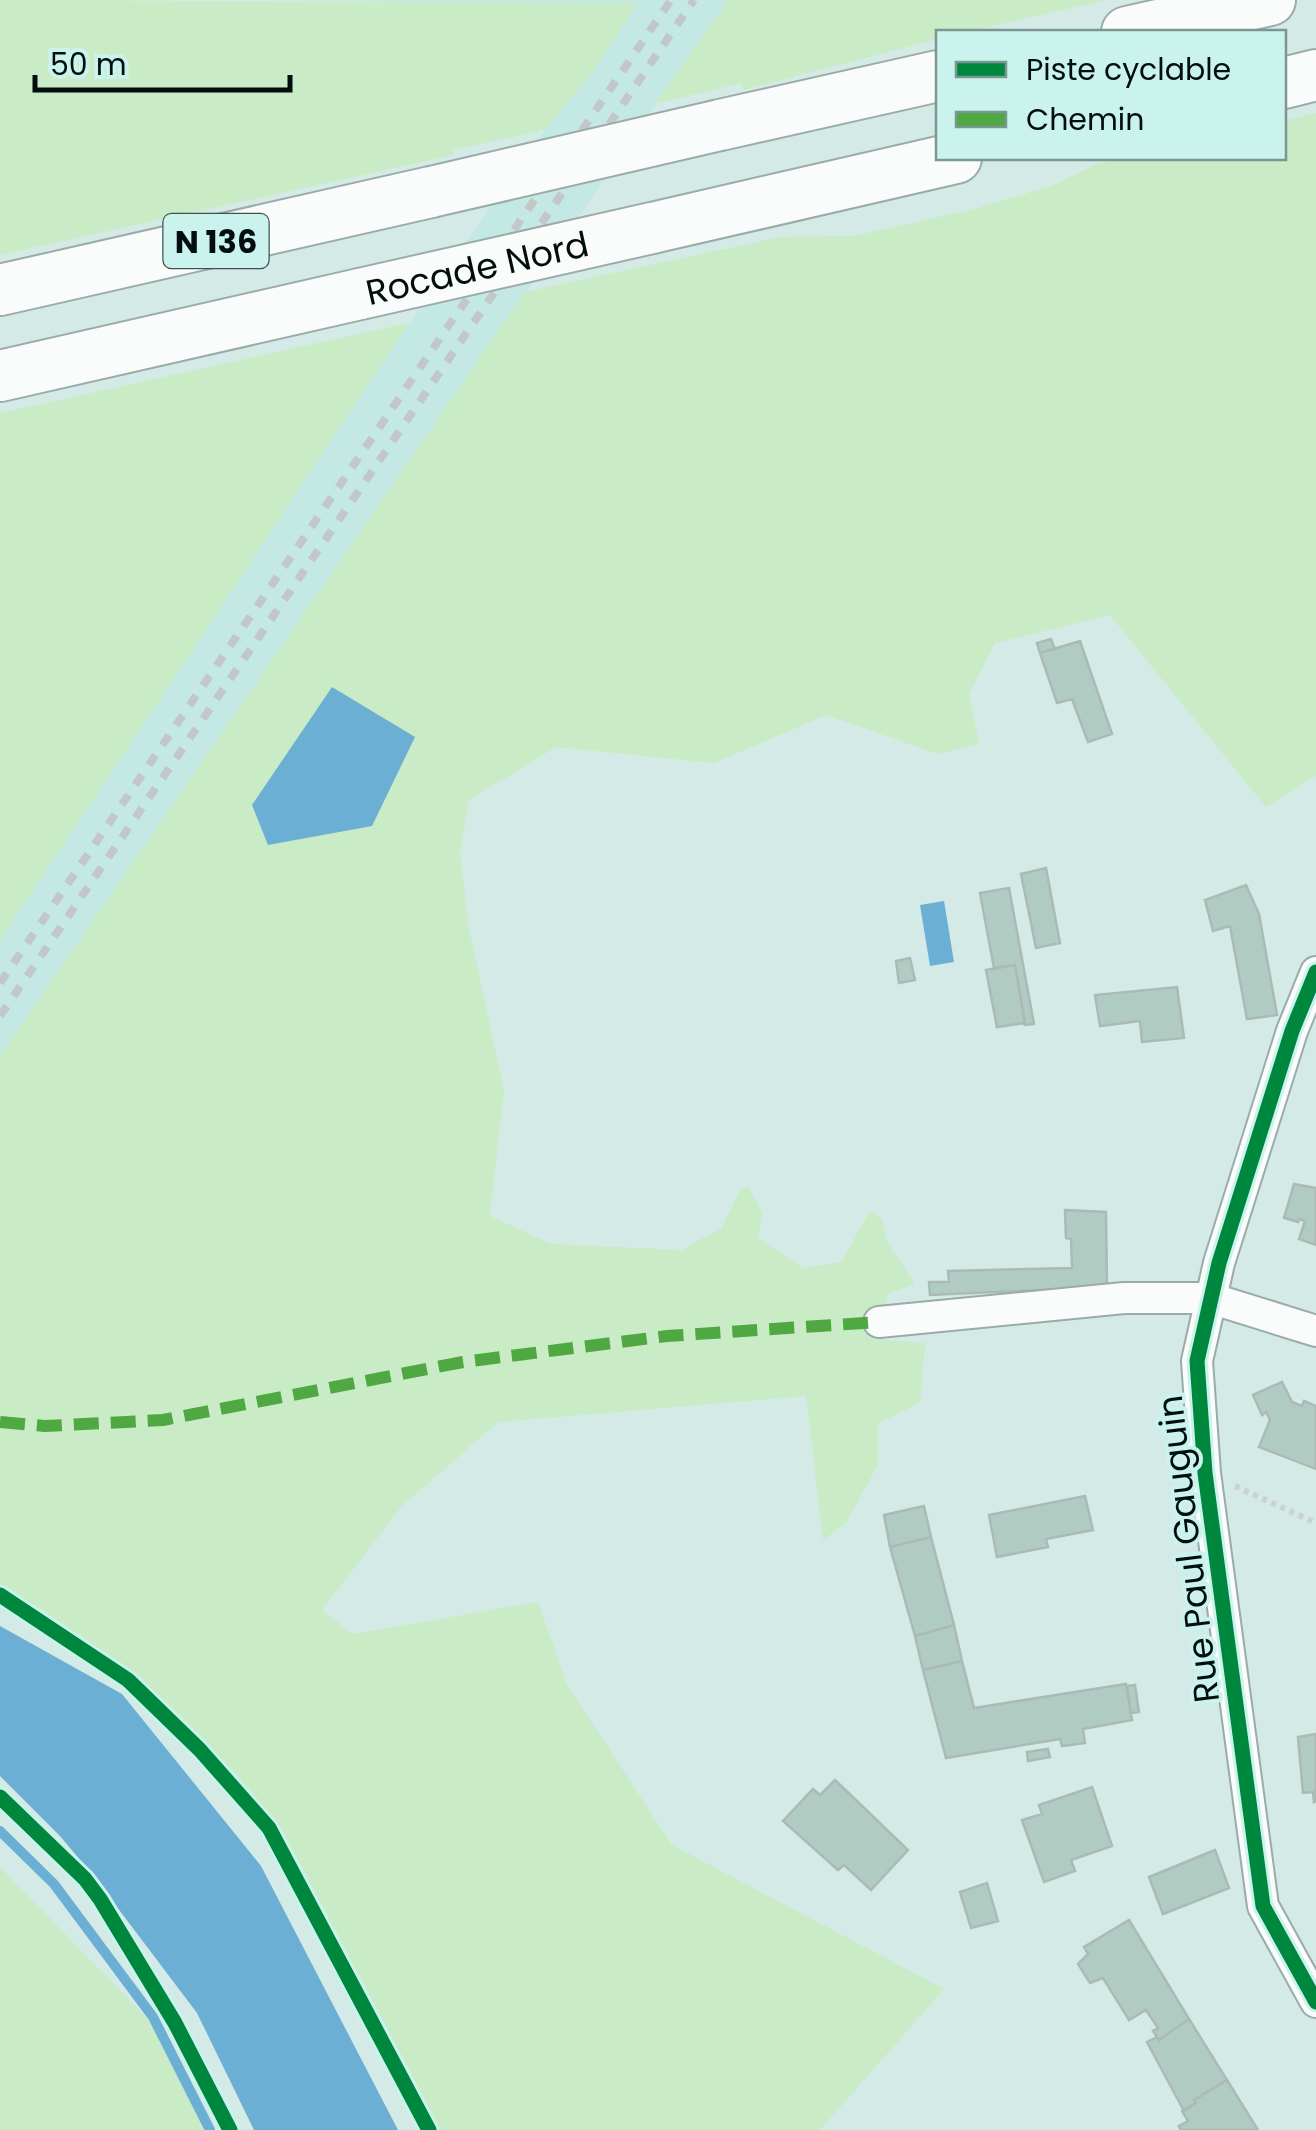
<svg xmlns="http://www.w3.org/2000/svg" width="1316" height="2130" font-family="Poppins,sans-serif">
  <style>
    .built { fill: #c4e9e4 }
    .green { fill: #c9ebc5; fill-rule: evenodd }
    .water { fill: #6cafd4 }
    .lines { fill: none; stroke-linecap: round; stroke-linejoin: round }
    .stream { stroke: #6cafd4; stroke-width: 10 }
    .building { fill: #b0ccc2; stroke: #aabab5; stroke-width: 2.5 }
    .minor-casing { stroke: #9baba9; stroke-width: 34 }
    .trunk-casing { stroke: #9baba9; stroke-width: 54 }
    .path { stroke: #ccd2d2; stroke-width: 6; stroke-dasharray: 5 5; stroke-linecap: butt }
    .minor { stroke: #f9fcfb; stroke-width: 30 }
    .trunk { stroke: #f9fcfb; stroke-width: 50 }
    .rail { stroke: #c2c8c8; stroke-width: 8; stroke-dasharray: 12 12; stroke-linecap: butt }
    .trunk-bridge-casing { stroke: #9baba9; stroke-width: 54; stroke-linecap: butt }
    .trunk-bridge { stroke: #f9fcfb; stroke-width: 50 }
    .quiet { stroke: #4fa841; stroke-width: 12; stroke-dasharray: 25 12; stroke-linecap: butt }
    .cycleway-casing { stroke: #cbf3ee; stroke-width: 21 }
    .cycleway { stroke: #00873e; stroke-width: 15 }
    .labels { text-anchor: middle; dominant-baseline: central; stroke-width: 8; stroke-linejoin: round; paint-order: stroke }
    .shield { fill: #cbf3ee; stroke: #3e5350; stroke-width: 2.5 }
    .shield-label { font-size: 32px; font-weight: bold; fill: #020e0d }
    .street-label { font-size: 35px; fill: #020e0d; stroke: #cbf3ee }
  </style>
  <rect width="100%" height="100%" fill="#d4eae7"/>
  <path class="built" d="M267,0H728L0,1056V940L409,323L545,130L591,74L638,4Z"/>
  <path class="green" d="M0,0L638,3L591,74L545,130L453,150V155L0,255Z
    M728,0H1106L966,32H938V39L743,90L741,83L655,104Z
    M1316,113V776L1266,807L1110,615L995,643L969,694L979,744L938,754L826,715L714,763L556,747L469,800L460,854L469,929L504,1090L490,1216L551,1244L682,1250L721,1228L741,1188H749L762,1213L758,1238L804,1268L842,1262L869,1212L882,1218L887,1242L915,1284L887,1294L884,1340L925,1343L920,1402L878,1424V1465L846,1523L823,1540L806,1396L498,1422L401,1507L322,1610L353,1634L538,1602L567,1685L672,1845L944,1989L820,2130H437L410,2072L285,1843L246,1790L138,1679L0,1587V1056L525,292L781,237L854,236L974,209L1054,185L1099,163L1123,158H1284V121ZM332,687L372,826L323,832L252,805Z
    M409,323L0,940V413Z
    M0,1867L160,2032L210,2130H0Z"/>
  <path class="water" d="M332,687L415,737L372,826L268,845L252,805Z
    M944,901L954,962L930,966L920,905Z
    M0,1626L122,1694L261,1866L398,2130H254L197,2013L92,1874L60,1836L0,1776Z"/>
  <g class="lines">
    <path class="stream" d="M0,1831L54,1884L153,2017L210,2130"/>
  </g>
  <path class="building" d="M1051,639L1055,649L1040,653L1037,643Z
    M1080,641L1112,734L1088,742L1072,699L1057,703L1040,653Z
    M1046,868L1060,943L1036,948L1021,874Z
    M1246,885L1259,914L1277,1015L1247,1019L1230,926L1213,931L1205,900Z
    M1009,888L1034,1024L1025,1025L1015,965L994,968L980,893Z
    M910,958L915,980L899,983L896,961Z
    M1015,965L1025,1023L997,1027L986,970Z
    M1177,987L1184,1038L1142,1042L1140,1021L1100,1026L1095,995Z
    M1294,1184L1316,1188V1245L1299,1239L1305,1221L1299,1219L1298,1222L1284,1218Z
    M1065,1210L1106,1212L1107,1287L930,1295L929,1282H949L948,1271L1072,1268L1071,1239L1066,1238Z
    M1282,1382L1292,1402L1302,1406L1304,1401L1316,1406V1469L1259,1447L1270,1420L1266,1412L1262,1415L1253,1395Z
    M1085,1496L1093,1530L1046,1539L1048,1547L997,1557L989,1515Z
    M924,1506L931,1537L890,1547L884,1515Z
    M931,1537L954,1625L915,1636L890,1547Z
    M954,1625L962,1661L923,1670L915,1636Z
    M962,1661L974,1708L1126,1684L1132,1720L1083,1729L1085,1743L1062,1746L1060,1739L946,1758L923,1670Z
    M1135,1685L1139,1712L1131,1713L1127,1686Z
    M1316,1734V1801L1314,1802L1313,1792L1303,1793L1298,1737Z
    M1048,1749L1050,1757L1028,1761L1027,1752Z
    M835,1780L908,1850L871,1890L844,1865L838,1870L783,1821L813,1789L820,1795Z
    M1092,1787L1112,1846L1071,1860L1075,1871L1044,1882L1022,1820L1042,1814L1039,1805Z
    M1215,1850L1229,1888L1163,1914L1149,1877Z
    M987,1883L998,1921L971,1928L960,1892Z
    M1129,1920L1189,2019L1159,2040L1153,2031L1158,2028L1146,2010L1129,2020L1103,1978L1090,1983L1078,1964L1088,1954L1084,1947Z
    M1189,2019L1227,2080L1194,2100L1196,2103L1184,2111L1147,2042L1157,2037L1159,2040Z
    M1227,2080L1258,2130H1181L1179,2126L1188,2121L1182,2111L1196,2103L1194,2100Z"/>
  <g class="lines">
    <g class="minor-casing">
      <path id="minor" d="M1316,972L1292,1031L1219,1263L1197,1361L1205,1473L1263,1906L1316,2002
        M879,1322L1124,1298H1210L1316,1331"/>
    </g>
    <g class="trunk-casing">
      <path id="trunk" d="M1127,32L1270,0
        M1284,83L1316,75
        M720,125L938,76
        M652,228L956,158
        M0,290L431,192
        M0,376L360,294"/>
    </g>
    <path class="path" d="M1235,1486L1316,1523"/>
    <use href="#minor" class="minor"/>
    <use href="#trunk" class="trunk"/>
    <path class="rail" d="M0,983L671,0
      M0,1016L694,0"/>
    <g class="trunk-bridge-casing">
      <g id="trunk-bridge">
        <path d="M431,192L720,125"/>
        <path id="s1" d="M360,294L652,228"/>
      </g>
    </g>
    <use href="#trunk-bridge" class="trunk-bridge"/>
    <path class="quiet" d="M0,1422L45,1426L163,1420L463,1362L667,1336L879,1322"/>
    <g class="cycleway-casing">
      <path id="cycleway" d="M1316,972L1292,1031L1219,1263L1197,1361L1205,1473L1263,1906L1316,2002
        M0,1595L128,1680L200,1750L269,1828L429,2130
        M0,1797L85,1879L100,1899L175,2023L230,2130"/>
    </g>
    <use href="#cycleway" class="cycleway"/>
  </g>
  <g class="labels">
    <rect class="shield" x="163.5" y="214" width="105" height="54" rx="8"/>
    <g class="shield-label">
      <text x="216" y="241">N 136</text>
    </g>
    <g class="street-label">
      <text stroke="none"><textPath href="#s1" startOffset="120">Rocade Nord</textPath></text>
      <text transform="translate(1188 1549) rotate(-97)">Rue Paul Gauguin</text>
    </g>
  </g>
  <rect x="936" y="30" width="350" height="130" fill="#cbf3ee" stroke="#7b9794" stroke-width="2.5"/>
  <rect x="956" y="62" width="50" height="15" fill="#00873e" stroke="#7b9794" stroke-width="2.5"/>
  <text x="1026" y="80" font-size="30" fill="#020e0d">Piste cyclable</text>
  <rect x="956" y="112" width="50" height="15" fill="#4fa841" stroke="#7b9794" stroke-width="2.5"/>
  <text x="1026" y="130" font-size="30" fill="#020e0d">Chemin</text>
  <path d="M35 75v15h255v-15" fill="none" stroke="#020e0d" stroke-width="5"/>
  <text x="50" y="75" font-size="30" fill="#020e0d" stroke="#cbf3ee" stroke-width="8" paint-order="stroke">50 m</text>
</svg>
